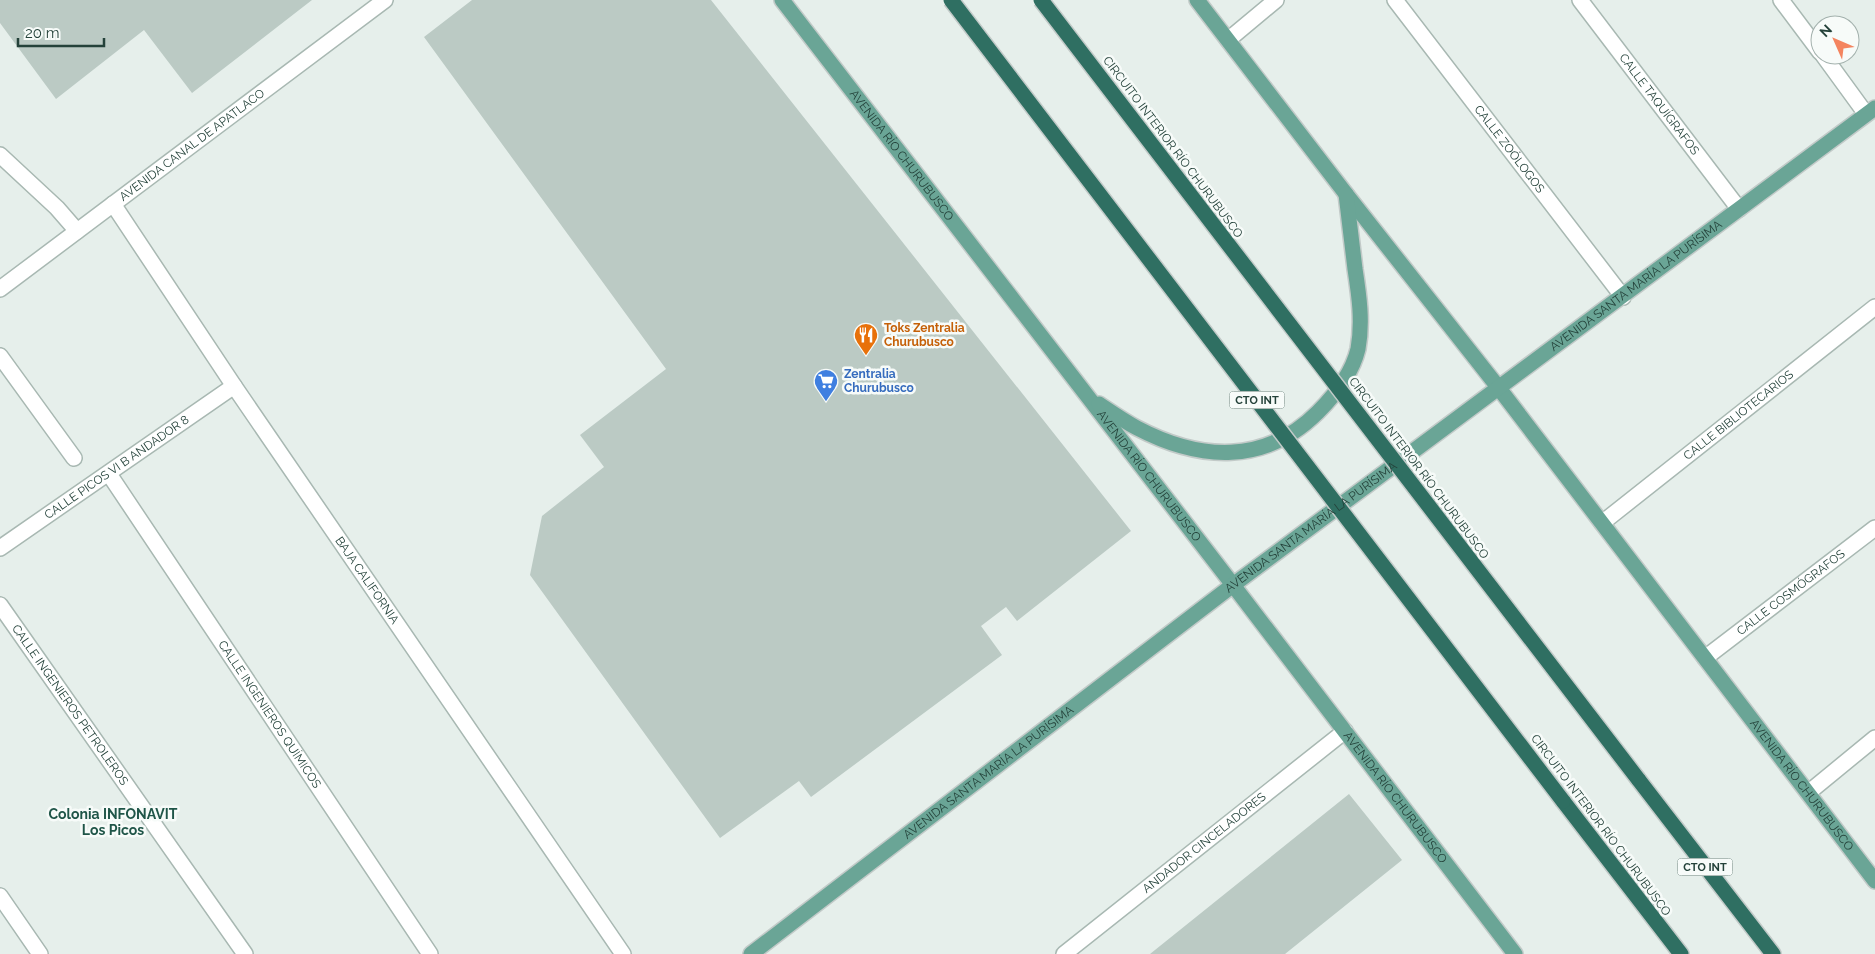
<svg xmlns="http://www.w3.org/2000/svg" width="1875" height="954" font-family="Raleway,sans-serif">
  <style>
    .building { fill: #bbcac4 }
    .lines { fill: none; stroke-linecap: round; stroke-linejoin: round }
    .minor-casing { stroke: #a8b8b2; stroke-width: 18 }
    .major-casing { stroke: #c2cac8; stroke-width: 18 }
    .highway-casing { stroke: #c2cac8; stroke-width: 18 }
    .minor { stroke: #fff; stroke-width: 15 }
    .major { stroke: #6aa596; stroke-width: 15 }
    .highway { stroke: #2f6f62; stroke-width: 15 }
    .highway-bridge-casing { stroke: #c2cac8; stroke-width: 18; stroke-linecap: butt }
    .highway-bridge { stroke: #2f6f62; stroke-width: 15 }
    .labels { text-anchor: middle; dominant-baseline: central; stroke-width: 5; stroke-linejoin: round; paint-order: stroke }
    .shield { fill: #f7fbf9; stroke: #637a73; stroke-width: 1 }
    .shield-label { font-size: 11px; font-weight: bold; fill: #24423a }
    .street-label { font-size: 12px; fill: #24423a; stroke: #f7fbf9 }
    .food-label { font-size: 12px; font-weight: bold; fill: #c56008; stroke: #f7fbf9; text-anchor: start }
    .shop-label { font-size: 12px; font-weight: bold; fill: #366cbe; stroke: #f7fbf9; text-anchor: start }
    .neighbourhood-label { font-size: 14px; font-weight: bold; fill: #1f5548; stroke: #f7fbf9 }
  </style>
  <rect width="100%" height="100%" fill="#e6efeb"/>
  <path class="building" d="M0,0H312L192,93L144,30L56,99L0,23Z
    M472,0H711L1131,531L1017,621L1006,607L981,626L1002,655L811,797L799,781L720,838L530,575L542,516L604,467L580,435L666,369L424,37Z
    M1349,794L1402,860L1285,954H1150Z"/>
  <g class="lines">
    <g class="minor-casing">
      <g id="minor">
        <path id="s1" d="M1395,0L1623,297"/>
        <path id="s2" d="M1580,0L1739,209"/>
        <path d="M1781,0L1820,52"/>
        <path d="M1228,40L1276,0"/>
        <path d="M1823,55L1866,114"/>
        <path d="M0,155L57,208L77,231"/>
        <path id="s3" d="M113,204L234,386L623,954"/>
        <path id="s4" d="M0,289L385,0"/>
        <path d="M0,356L74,458"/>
        <path id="s5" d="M109,474L430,954"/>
        <path id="s6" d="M1602,523L1875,307"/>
        <path id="s7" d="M0,548L234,386"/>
        <path id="s8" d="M0,605L245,954"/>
        <path id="s9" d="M1705,658L1875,528"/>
        <path d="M1808,793L1875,738"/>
        <path d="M0,896L40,954"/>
        <path id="s10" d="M1064,954L1345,731"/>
      </g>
    </g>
    <g class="major-casing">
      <g id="major">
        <path id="s11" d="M782,0L1233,585L1515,954"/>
        <path id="s12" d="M1197,0L1346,194L1498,387L1875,881"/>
        <path d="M1099,404C1111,412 1124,421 1137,428C1200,461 1265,465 1318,412C1336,394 1352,374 1358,349C1363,322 1359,295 1355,269C1352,244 1349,219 1346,194"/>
        <path id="s13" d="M751,954L1233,585L1875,108"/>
      </g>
    </g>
    <g class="highway-casing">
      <path id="highway" d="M1638,779L1773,954
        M1563,801L1681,954"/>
    </g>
    <use href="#minor" class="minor"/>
    <use href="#major" class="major"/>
    <use href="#highway" class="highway"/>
    <g class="highway-bridge-casing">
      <path id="highway-bridge" d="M951,0L1563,801
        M1041,0L1638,779"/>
    </g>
    <use href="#highway-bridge" class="highway-bridge"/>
  </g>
  <defs>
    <g id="restaurant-pin" transform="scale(1.25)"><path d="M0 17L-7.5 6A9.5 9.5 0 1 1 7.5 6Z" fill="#e8710a" stroke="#f7fbf9"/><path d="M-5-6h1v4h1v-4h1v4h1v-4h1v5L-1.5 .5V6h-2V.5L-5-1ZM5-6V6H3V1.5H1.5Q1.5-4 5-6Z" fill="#fff"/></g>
    <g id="supermarket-pin" transform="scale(1.25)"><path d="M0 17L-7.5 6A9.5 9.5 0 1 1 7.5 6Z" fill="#3f7fe0" stroke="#f7fbf9"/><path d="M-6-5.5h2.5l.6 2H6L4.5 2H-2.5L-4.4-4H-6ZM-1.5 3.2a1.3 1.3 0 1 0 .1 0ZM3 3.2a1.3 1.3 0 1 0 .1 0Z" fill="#fff"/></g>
  </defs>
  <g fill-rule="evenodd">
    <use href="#restaurant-pin" x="866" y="335"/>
    <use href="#supermarket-pin" x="826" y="381"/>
  </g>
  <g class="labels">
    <g class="shield">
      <rect x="1229.5" y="391.5" width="55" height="17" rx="4"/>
      <rect x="1677.5" y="858.5" width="55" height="17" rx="4"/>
    </g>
    <g class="shield-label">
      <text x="1257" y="400">CTO INT</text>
      <text x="1705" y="867">CTO INT</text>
    </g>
    <g class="street-label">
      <text stroke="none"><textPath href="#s2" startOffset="131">CALLE TAQUÍGRAFOS</textPath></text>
      <text stroke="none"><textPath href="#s4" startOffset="240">AVENIDA CANAL DE APATLACO</textPath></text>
      <text transform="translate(1173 147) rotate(53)">CIRCUITO INTERIOR RÍO CHURUBUSCO</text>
      <text stroke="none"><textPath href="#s1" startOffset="188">CALLE ZOÓLOGOS</textPath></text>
      <text stroke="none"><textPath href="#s11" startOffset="196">AVENIDA RÍO CHURUBUSCO</textPath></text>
      <text stroke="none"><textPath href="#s13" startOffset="1109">AVENIDA SANTA MARÍA LA PURÍSIMA</textPath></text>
      <text stroke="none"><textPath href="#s6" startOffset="174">CALLE BIBLIOTECARIOS</textPath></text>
      <text stroke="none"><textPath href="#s7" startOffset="142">CALLE PICOS VI B ANDADOR 8</textPath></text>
      <text transform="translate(1419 468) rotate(53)">CIRCUITO INTERIOR RÍO CHURUBUSCO</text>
      <text stroke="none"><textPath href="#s11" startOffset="601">AVENIDA RÍO CHURUBUSCO</textPath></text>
      <text stroke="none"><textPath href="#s13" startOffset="704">AVENIDA SANTA MARÍA LA PURÍSIMA</textPath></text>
      <text stroke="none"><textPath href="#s3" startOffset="454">BAJA CALIFORNIA</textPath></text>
      <text stroke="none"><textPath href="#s9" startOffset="108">CALLE COSMÓGRAFOS</textPath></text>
      <text stroke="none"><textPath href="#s8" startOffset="122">CALLE INGENIEROS PETROLEROS</textPath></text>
      <text stroke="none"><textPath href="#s5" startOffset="289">CALLE INGENIEROS QUÍMICOS</textPath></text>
      <text stroke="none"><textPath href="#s13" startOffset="299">AVENIDA SANTA MARÍA LA PURÍSIMA</textPath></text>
      <text stroke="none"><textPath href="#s12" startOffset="991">AVENIDA RÍO CHURUBUSCO</textPath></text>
      <text stroke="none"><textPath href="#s11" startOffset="1006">AVENIDA RÍO CHURUBUSCO</textPath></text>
      <text transform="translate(1601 825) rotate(53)">CIRCUITO INTERIOR RÍO CHURUBUSCO</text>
      <text stroke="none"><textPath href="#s10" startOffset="179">ANDADOR CINCELADORES</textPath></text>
    </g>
    <g class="food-label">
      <text x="884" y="328">Toks Zentralia<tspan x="884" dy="14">Churubusco</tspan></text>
    </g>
    <g class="shop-label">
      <text x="844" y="374">Zentralia<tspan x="844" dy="14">Churubusco</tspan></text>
    </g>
    <g class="neighbourhood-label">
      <text x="113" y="814">Colonia INFONAVIT<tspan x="113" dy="16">Los Picos</tspan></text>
    </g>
  </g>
  <g transform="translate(1835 40) rotate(315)"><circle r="24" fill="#f7fbf9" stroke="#a3b1ad"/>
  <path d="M0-4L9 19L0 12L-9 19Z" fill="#f4845f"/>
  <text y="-8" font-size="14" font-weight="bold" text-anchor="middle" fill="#24423a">N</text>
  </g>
  <path d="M18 38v8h86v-8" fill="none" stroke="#24423a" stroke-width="2.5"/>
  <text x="25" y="38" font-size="15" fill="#24423a" stroke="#f7fbf9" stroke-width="4" paint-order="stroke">20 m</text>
</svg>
